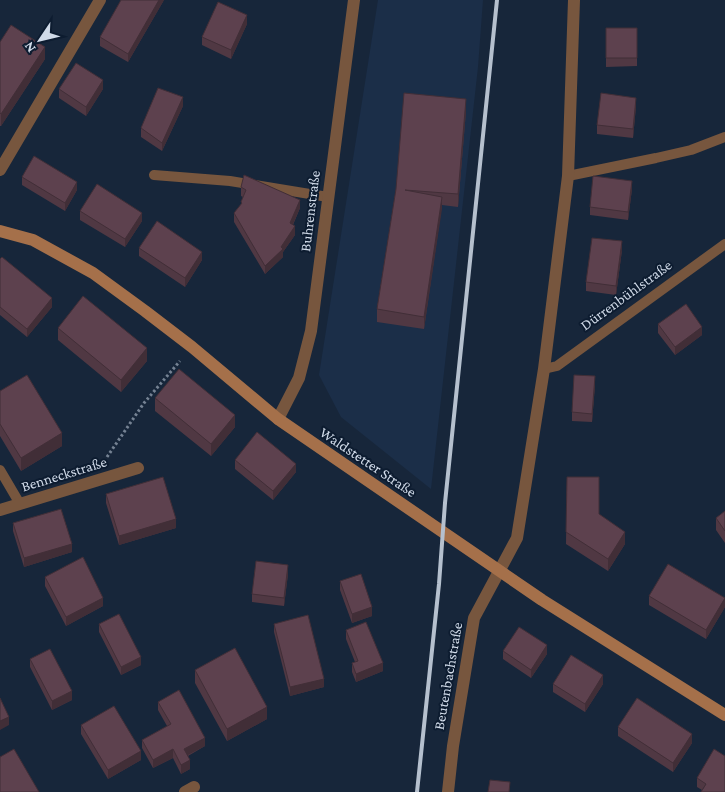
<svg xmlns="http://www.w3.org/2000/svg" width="725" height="792" font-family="'Crimson Pro',serif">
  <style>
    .built { fill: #1b2e48 }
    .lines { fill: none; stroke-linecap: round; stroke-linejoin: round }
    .path { stroke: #758293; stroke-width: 3; stroke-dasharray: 2.5 2.5; stroke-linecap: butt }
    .lane { stroke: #77563e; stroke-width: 10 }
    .street { stroke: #77563e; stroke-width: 12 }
    .secondary { stroke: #a5704a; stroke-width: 12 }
    .rail { stroke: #b5c0ce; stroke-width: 4 }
    .wall { fill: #503843 }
    .shaded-wall { fill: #412e37 }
    .building { fill: #5d414e; stroke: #412e37 }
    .labels { text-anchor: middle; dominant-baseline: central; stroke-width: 4; stroke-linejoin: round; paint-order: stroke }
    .street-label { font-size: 15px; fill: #d0dae8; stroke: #0d1c30 }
  </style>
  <rect width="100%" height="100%" fill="#17263a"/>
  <path class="built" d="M378,0H483L478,67L431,489L341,417L319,375Z"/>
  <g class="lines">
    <path class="path" d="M107,457L144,403L180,361"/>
    <path class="lane" d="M154,175L230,181L328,197
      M568,176L656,158L691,150L725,137
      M544,369L557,366L725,244
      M0,470L20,504"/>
    <path class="street" d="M0,170L100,0
      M278,419L299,378L311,331L354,0
      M0,510L138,468
      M185,792L194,787
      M448,792L453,746L474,618L517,538L544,369L568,176L574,0"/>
    <path class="secondary" d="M0,231L33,240L93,273L145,311L192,347L278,419L542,600L725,715"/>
    <path class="rail" d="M417,792L439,584L445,503L497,0"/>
  </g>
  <path class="wall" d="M164,0L128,62L100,46V37Z
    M247,24L231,59L202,45V37Z
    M606,28H637V66L606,67Z
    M0,42L45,59L1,126H0Z
    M59,89H103L86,116L59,98Z
    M183,106L162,151L141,137V128Z
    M636,106L633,138L597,134V125Z
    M466,111L458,207L442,205L424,329L377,322V309L396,189Z
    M22,177L77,190L65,211L22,185Z
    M241,187L300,208L293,225L295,235L283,252V257L265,274L234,222V213L241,205V202L243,197L241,196Z
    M632,189L628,220L590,215V207Z
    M80,211L142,221L125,247L80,220Z
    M139,248L202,260L185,287L139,256Z
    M622,250L616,295L586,291V282Z
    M0,259L52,307L27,337L0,315Z
    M658,324L702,335L675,355L658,333Z
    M58,328L147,361L121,392L58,340Z
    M595,385L592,422L572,421V412Z
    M0,391L62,446L21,471L0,436Z
    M155,398L235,427L211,456L155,411Z
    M235,460L296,472L273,500L235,469Z
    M567,477L625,544L608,571L566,544Z
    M106,494L176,528L119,545L106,503Z
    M725,511V543L716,530V518Z
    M13,523L72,552L24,567L13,531Z
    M288,574L284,606L252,602V594Z
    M45,577L103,606L66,626L45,586Z
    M340,581L372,616L352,623L340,590Z
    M649,596L725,607L706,639L649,605Z
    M99,624L141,665L121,675L99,632Z
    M274,624L324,687L290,696L274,632Z
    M346,630L383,671L356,682L352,672V663L355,662L346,639Z
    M503,651L547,654L531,678L503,659Z
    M30,659L72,700L52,710L30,667Z
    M195,670L267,719L227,741L195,683Z
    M553,684H603L585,712L553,692Z
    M158,702L205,746L188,756L190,769L181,774L173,758L153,768L142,748V740L167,726L158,710Z
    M81,725L141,760L108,779L81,734Z
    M618,727L692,743L673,772L618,736Z
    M725,756L702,790L697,787V778Z"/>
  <path class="shaded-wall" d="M159,0H164L128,62V54Z
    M247,15V24L231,59V50Z
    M45,47V59L1,126V114Z
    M103,80V89L86,116V107Z
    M183,97V106L162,151V143Z
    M636,98V106L633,138V129Z
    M466,99V111L458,207V194Z
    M632,181V189L628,220V212Z
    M77,182V190L65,211V203Z
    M442,197V209L424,329V317Z
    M300,200V208L290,231V223Z
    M142,213V221L125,247V239Z
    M295,226V235L283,252V257L265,274V266L281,247Z
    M622,241V250L616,295V286Z
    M202,252V260L185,287V278Z
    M52,298V307L27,337V329Z
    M702,327V335L675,355V347Z
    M147,348V361L121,392V380Z
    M595,376V385L592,422V414Z
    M235,415V427L211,456V444Z
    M62,433V446L21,471V458Z
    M296,464V472L273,500V491Z
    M176,519V528L119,545V536Z
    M625,532V544L608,571V559Z
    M72,544V552L24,567V558Z
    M288,565V574L284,606V598Z
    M103,598V606L66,626V617Z
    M725,598V607L706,639V630Z
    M372,607V616L352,623V614Z
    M547,645V654L531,678V670Z
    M141,657V665L121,675V667Z
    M383,663V671L356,682V674Z
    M603,675V684L585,712V704Z
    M324,679V687L290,696V687Z
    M72,691V700L52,710V701Z
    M267,707V719L227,741V729Z
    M9,717V725L0,730V721Z
    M692,734V743L673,772V763Z
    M205,738V746L184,757V749Z
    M173,749V758L153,768V760Z
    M141,751V760L108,779V770Z
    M190,760V769L181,774V765Z"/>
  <path class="building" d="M121,0H159L128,54L100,37Z
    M218,2L247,15L231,50L202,37Z
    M11,25L45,47L1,114L0,113V42Z
    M606,28H637V58H606Z
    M76,63L103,80L86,107L59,89Z
    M158,88L183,97L162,143L141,128Z
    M404,93L466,99L458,194L405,190L442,197L424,317L377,309L396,189Z
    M601,93L636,98L633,129L597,125Z
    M34,156L77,182L65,203L22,177Z
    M244,175L300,200L290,223L295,226L281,247L283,249L265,266L234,213L242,203L241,202L246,190L241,187Z
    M593,176L632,181L628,212L590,207Z
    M97,184L142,213L125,239L80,211Z
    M157,221L202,252L185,278L139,248Z
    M592,238L622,241L616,286L586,282Z
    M2,257L52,298L27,329L0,307V259Z
    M83,296L147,348L121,380L58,328Z
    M686,304L702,327L675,347L658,324Z
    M179,369L235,415L211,444L155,398Z
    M27,375L62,433L21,458L0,424V391Z
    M574,375L595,376L592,414L572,412Z
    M257,432L296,464L273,491L235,460Z
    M163,477L176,519L119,536L106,494Z
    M567,477H599V514L625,532L608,559L566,532Z
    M61,509L72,544L24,558L13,523Z
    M725,511V531L716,518Z
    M83,557L103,598L66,617L45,577Z
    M256,561L288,565L284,598L252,594Z
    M668,564L725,598L706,630L649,596Z
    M361,574L372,607L352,614L340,581Z
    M119,614L141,657L121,667L99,624Z
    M308,615L324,679L290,687L274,624Z
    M366,622L383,663L356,674L352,663L358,661L346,630Z
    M519,627L547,645L531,670L503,651Z
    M235,648L267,707L227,729L195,670Z
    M50,649L72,691L52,701L30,659Z
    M571,655L603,675L585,704L553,684Z
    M179,690L205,738L184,749L190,760L181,765L173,749L153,760L142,740L171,724L158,702Z
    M0,698L9,717L0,721Z
    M637,698L692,734L673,763L618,727Z
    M114,706L141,751L108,770L81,725Z
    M14,749L39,792H0V757Z
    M714,749L725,756V792H701L706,784L697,778Z
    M490,780L510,782L509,792H488Z"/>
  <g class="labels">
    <g class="street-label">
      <text transform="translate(310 211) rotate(-83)">Buhrenstraße</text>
      <text transform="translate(626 295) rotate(-36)">Dürrenbühlstraße</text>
      <text transform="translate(368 462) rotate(34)">Waldstetter Straße</text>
      <text transform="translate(64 474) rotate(-17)">Benneckstraße</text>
      <text transform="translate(448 676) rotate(-80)">Beutenbachstraße</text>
    </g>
  </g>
  <g transform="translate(40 40) rotate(235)" stroke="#0d1c30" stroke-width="4" paint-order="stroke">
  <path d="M0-4L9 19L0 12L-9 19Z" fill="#d0dae8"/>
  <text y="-8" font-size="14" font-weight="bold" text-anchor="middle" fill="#d0dae8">N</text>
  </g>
</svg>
